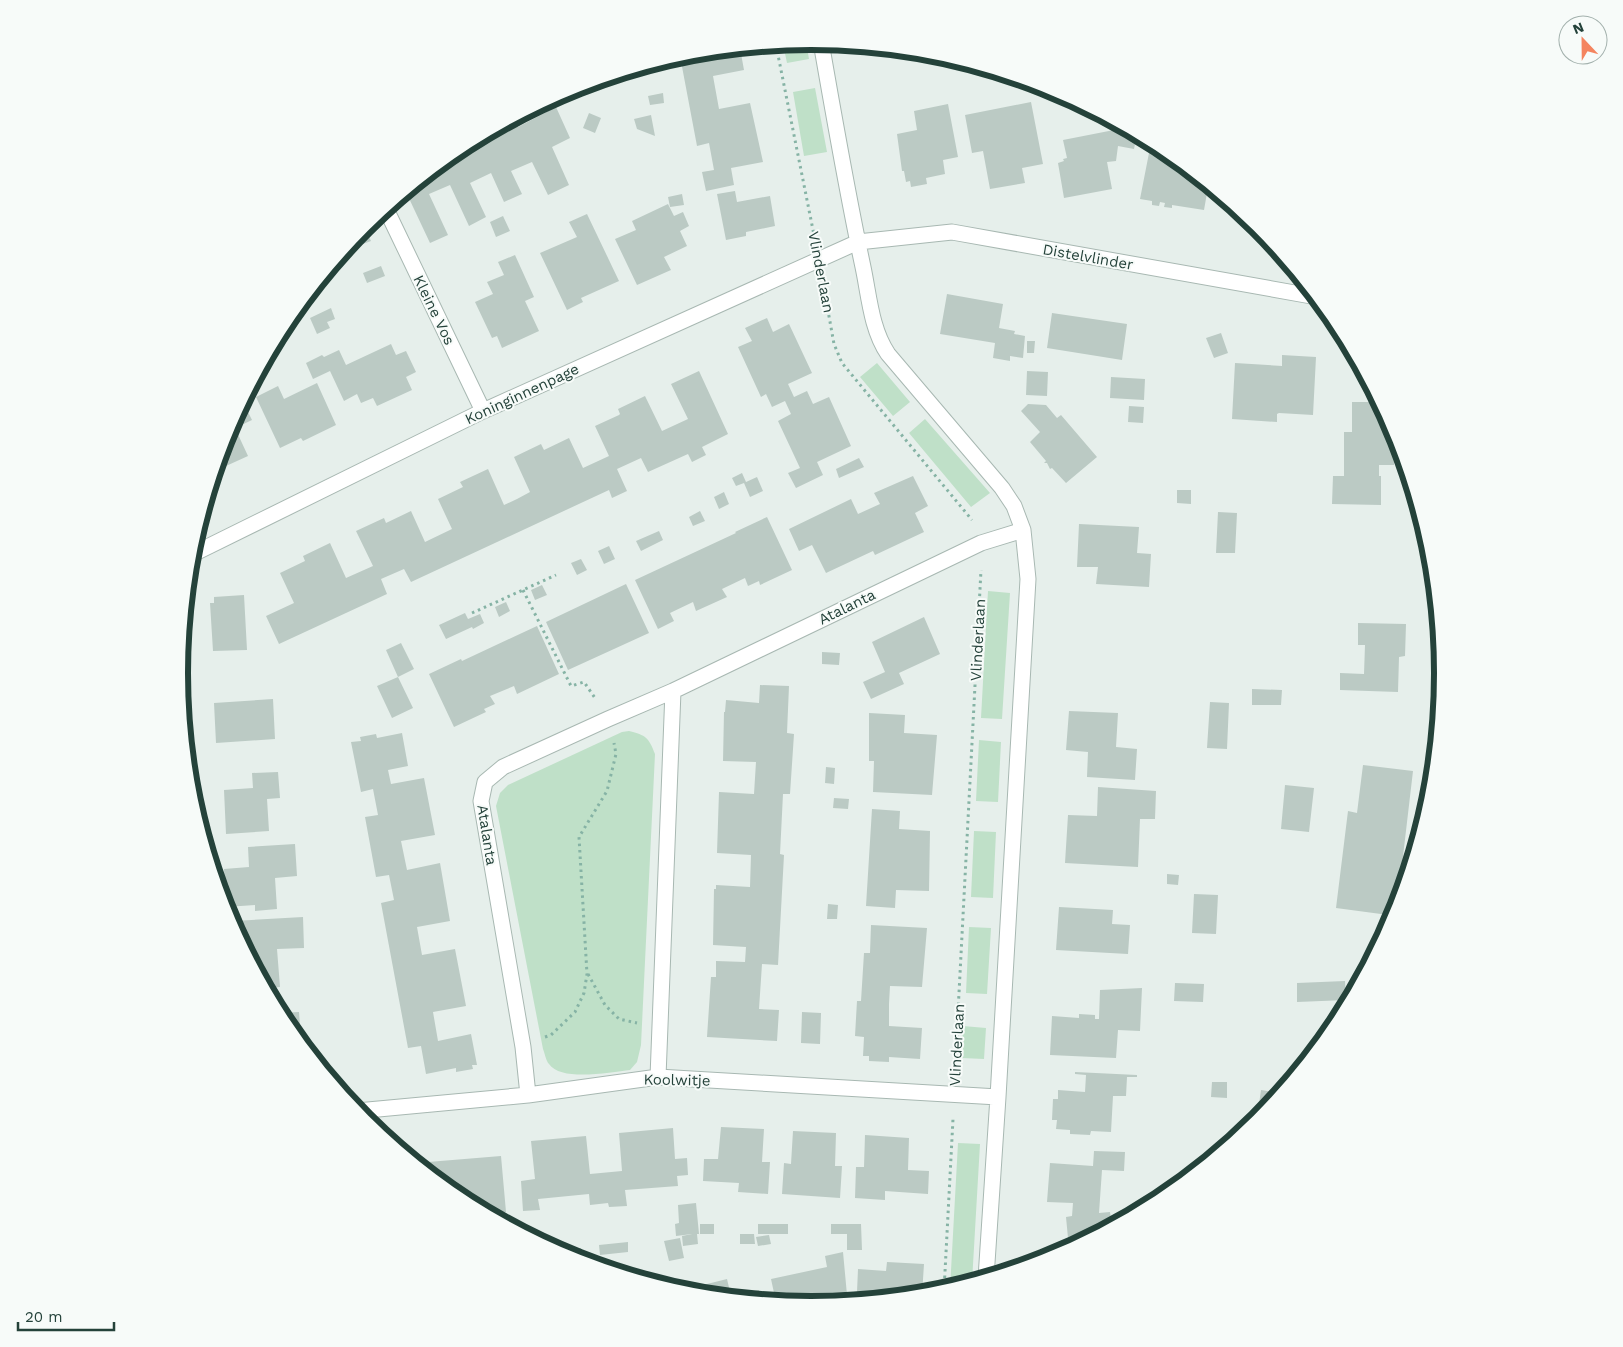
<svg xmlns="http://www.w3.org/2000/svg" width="1623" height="1347" font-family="'Work Sans',sans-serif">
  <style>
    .green { fill: #bfe0c8 }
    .building { fill: #bbcac4 }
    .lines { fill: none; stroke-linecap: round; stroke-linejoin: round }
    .minor-casing { stroke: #a8b8b2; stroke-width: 17 }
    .path { stroke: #86b3a5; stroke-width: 3; stroke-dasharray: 2.5 4; stroke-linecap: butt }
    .minor { stroke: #fff; stroke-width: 15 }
    .labels { text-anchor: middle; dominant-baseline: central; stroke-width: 4; stroke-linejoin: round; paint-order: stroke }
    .street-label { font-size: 15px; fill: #24423a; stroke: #f7fbf9 }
    .rim { fill: none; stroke: #24423a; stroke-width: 6 }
  </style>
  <rect width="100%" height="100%" fill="#e6efeb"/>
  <path class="green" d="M806,42L809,59L787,63L783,44Z
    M815,88L827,152L804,156L793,92Z
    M877,363L910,402L893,416L860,377Z
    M925,419L990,493L971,507L909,433Z
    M988,591L1010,593L1002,719L981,718Z
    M629,731C646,735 649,738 655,754L641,1045L637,1062L630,1070C611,1072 561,1082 549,1064C546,1061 545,1054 543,1049L496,806L500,793L508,785L622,732Z
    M979,740L1001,742L998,802L976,801Z
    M974,831L996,832L993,898L971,897Z
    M969,927L991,928L987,994L966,993Z
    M963,1026L986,1028L984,1059L962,1058Z
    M958,1143L980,1144L972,1282L950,1289Z"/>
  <path class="building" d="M740,48L744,70L713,76L719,109L750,103L763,162L731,168L734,185L706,191L702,172L714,170L709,143L697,146L680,56L688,53Z
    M605,79L606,82L564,92L570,89Z
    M663,93L664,103L650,105L648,96Z
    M1031,102L1043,164L1022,168L1025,183L990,189L983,151L972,153L965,115Z
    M948,104L958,157L943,160L945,174L926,178L927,184L911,187L910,181L906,182L904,171H902L897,134L917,130L914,111Z
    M556,107L570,138L552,147L569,185L548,195L532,162L511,171L522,194L504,202L491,173L470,183L486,217L469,226L450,185L429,194L448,235L430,243L406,192L444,162L455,157L453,154L460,148L477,139L480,146L493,139L490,132L512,120L514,119L518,127Z
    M589,113L601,118L595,133L583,128Z
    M651,115L655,136L637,129L634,119Z
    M1116,123L1137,134L1134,149L1118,146L1116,161L1107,162L1112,189L1064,198L1058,163L1064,161L1063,159L1067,158L1063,140L1114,130Z
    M1164,150H1166L1221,196L1207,193L1204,210L1172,205V208L1164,207L1165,203L1160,202L1159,206L1152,205V201L1140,199L1149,153L1163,155Z
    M735,191L737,202L770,196L775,226L746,232V236L726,240L717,194Z
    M682,194L684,205L670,207L668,197Z
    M668,204L674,216L683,212L689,226L680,231L687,246L664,257L671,270L637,285L615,239L636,230L632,221Z
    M587,214L619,281L581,298L583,302L567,310L540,253L577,237L569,222Z
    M503,216L510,231L496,237L490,222Z
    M364,227L371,241L344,251L361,231Z
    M515,255L534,297L525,301L539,331L502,348L497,336L492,338L475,302L493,294L487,282L504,275L498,262Z
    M381,266L385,276L367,283L363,273Z
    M947,294L1003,304L999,328L1015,331L1014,334L1025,336L1023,358L1010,356V361L993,358L995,343L940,334Z
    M331,308L335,319L327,322L330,328L317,334L310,318Z
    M1052,313L1127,324L1122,360L1047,348Z
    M767,318L773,332L789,324L812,373L788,384L794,397L807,391L813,404L829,397L851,446L817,462L823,475L796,488L788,473L800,468L778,421L791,414L785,401L772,407L766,394L761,397L738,347L752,341L745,328Z
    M1221,333L1228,353L1214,358L1206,338Z
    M1027,341H1035L1034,353H1027Z
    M391,344L396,355L406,351L416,372L406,377L412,390L377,406L373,398L361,403L357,394L344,401L330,371L313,379L306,363L322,355L324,357L339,350L346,365Z
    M1282,355L1316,357L1313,415L1279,413L1277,414V422L1232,419L1235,363L1282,366Z
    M699,371L728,434L702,447L706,455L692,462L688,454L648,472L641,458L617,469L627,491L612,498L609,490L411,582L404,569L381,579L387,594L279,644L266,616L294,603L280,573L305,561L303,556L330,543L346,578L373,566L356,531L384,518L386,523L411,511L425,542L452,529L438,499L463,487L460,482L488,469L504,505L517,499L530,492L514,457L541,444L544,450L569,438L583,468L609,456L595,426L619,415L620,414L618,409L645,396L662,431L688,419L671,384Z
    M1027,371L1048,372L1047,396L1026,395Z
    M1111,377L1145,379L1144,400L1110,398Z
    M317,383L336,425L303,441L301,438L280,448L256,397L278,386L284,399Z
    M243,402L252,420L235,428L248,456L215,471L227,431Z
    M1352,402H1380L1396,434L1394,465H1379V476H1381V505L1332,504L1333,476H1344V432H1352Z
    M1028,404L1046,405L1057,418L1061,415L1097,457L1066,483L1052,468L1050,469L1047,463H1044L1046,461L1030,442L1040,432L1021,411Z
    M1129,406L1144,407L1143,423L1128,422Z
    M859,458L864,467L839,478L836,469Z
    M742,473L746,482L757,477L763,491L750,497L744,483L736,486L732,478Z
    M913,476L928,506L915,513L924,532L875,555L873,551L826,573L812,545L799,551L789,529L851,499L858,514L880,504L874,493Z
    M1177,490H1191V504L1177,503Z
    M724,492L729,504L719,509L714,497Z
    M700,511L705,521L693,526L689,517Z
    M1218,512L1237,513L1235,553H1216Z
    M767,517L792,570L760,585L759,581L748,586L745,578L722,589L727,597L696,611L693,602L670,613L674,621L658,629L635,580L736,533L735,532Z
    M1079,524L1139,527L1137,553L1151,554L1149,587L1096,584L1098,567H1077Z
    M659,531L663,540L641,551L636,541Z
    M609,546L615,559L604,564L598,551Z
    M581,559L587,570L577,575L571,563Z
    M626,584L649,633L568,670L546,622Z
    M542,585L547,595L535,600L531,590Z
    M244,595L247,650L213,651L210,603H214V597Z
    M506,602L510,611L499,617L495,607Z
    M465,613L468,619L480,614L484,623L473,629L472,627L446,639L439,625Z
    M924,617L940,654L899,673L904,684L871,699L863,682L885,672L872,642Z
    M1358,623L1406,624L1405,656L1399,657L1398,692L1340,690V673L1364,674L1365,645H1358Z
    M537,626L559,674L517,694L514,686L490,696L495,704L484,709L486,712L454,727L429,674L461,659L462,661Z
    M401,643L414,669L398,677L386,650Z
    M822,652L840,653L839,665L822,664Z
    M398,677L413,708L392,718L377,686Z
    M760,685L789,686L787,733L794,734L790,794H783L780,854L784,855L778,965L762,964L759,1009L779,1010L777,1041L707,1037L711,977H716V961L745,962L746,947L713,945L714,889H716V885L750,887L751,855L717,853L719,792L754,794L756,762L723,761L724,712H725L726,700L759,703Z
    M1252,689L1282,690L1281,705H1252Z
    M273,699L275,739L216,743L214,703Z
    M1210,702L1229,703L1227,749L1207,748Z
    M1069,711L1118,713L1116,747L1137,749L1135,780L1087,777L1088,752L1066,750Z
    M869,713L905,715L904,733L937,735L932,795L873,792L874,761H869Z
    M402,733L408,766L388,770L391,784L424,778L435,835L401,841L407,870L440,863L450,921L417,927L422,955L455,949L466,1006L433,1012L438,1041L471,1034L477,1065H472L473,1069L456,1072V1068L426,1074L421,1046L408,1048L381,903L394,900L389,875L376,877L365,817L378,815L373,789L361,792L351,742L361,741L360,737L376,734L377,738Z
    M1363,765L1413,771L1396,916L1336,908L1348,811L1357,813Z
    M826,767L835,768L834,784L825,783Z
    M278,772L280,798L267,799L269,831L226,834L224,790L253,788L252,773Z
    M1285,785L1314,788L1309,832L1281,829Z
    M1098,787L1156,791L1155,819H1140L1138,867L1065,863L1068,815L1097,816Z
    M834,798L849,799L848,809L833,808Z
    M872,809L900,811L899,829L930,831L929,891L896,890L895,908L866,906Z
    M295,844L297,876L275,878L277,909L255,911V905L226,907L224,869L249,867L248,847Z
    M1167,874L1179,875L1178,885L1167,884Z
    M1194,894L1218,895L1216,934L1192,933Z
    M828,904L838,905L837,919H827Z
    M1059,907L1113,910L1112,924L1130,925L1128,954L1056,950Z
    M303,917L304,948L277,949L280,987L270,988V991H268L234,928V921Z
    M871,925L927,928L922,987L890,986L889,1004V1026L922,1028L920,1059L889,1057V1062L869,1061V1056H863L864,1037L855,1036L857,1001H861L864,953H870Z
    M1345,981L1346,1000L1297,1002V983Z
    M1175,983L1204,984L1203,1002L1174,1001Z
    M1142,988L1140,1031L1118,1030L1116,1058L1050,1055L1052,1016L1079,1018V1014L1095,1015V1019H1099L1100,990Z
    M299,1012L300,1026L288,1027L279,1013Z
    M802,1012L821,1013L820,1044L801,1043Z
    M1075,1072L1137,1075V1077H1127L1126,1096H1113L1111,1132L1091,1131L1090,1135L1070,1134V1130L1056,1129L1057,1120H1052L1053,1099H1058V1090L1085,1092L1086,1075L1075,1074Z
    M1212,1082H1227V1098L1211,1097Z
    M1261,1090L1281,1093L1265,1112L1258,1111Z
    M721,1127L764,1129L762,1162H770L768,1194L738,1192L739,1183L703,1181L704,1159H718Z
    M673,1128L675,1159L687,1158L688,1175L677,1176L678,1186L625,1190L627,1206L609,1207L608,1203L590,1205L589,1194L538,1199L540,1210L523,1211L521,1181L535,1179L531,1141L586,1136L590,1174L622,1171L619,1133Z
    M793,1131L836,1133L835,1166H842L840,1198L782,1194L784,1163L791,1164Z
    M865,1135L909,1138L908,1170L929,1171L928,1194L885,1191V1200L855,1198L856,1167H864Z
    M1094,1151L1125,1152L1124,1171L1102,1170L1099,1213L1110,1212L1112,1227L1097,1235L1068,1238L1066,1217L1072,1216L1073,1203L1047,1202L1050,1163L1093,1166Z
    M501,1156L506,1212L487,1214L460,1199L416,1163Z
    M696,1203L699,1234H697L698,1244L683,1246L682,1236L692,1234L676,1236L675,1224L679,1223L678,1205Z
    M700,1224H714V1234H700Z
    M758,1224H788V1234H758Z
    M831,1224H861L862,1250H847V1234H831Z
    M740,1234H754L755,1244H740Z
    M769,1235L771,1244L758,1246L756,1237Z
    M680,1238L684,1258L669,1261L664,1241Z
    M628,1242V1252L600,1255L599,1245Z
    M581,1248L583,1262L569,1258L556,1250Z
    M843,1252L847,1295L828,1299L829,1304L811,1306L776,1302L771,1279L827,1267L825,1256Z
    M887,1262L924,1264L922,1295H908V1296L864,1301V1292H857L858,1269L886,1271Z
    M727,1279L731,1296L759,1290L761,1301L701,1295L699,1286Z"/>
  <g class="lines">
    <g class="minor-casing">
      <path id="minor" d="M821,42C834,117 847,192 863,267C869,295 871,329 888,354L1002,488L1014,506L1023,530L1028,579L998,1097L986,1278
        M386,209L483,411
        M191,555L483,411L858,242L952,232L1317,297
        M658,1077L673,691
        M528,1095L523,1047L481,801L485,782L503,767L608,719L673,691L981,543L1023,530
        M357,1111L528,1095L658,1077L998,1097"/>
    </g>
    <path class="path" d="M776,45L814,235
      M823,283L834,344L842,363L972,520
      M523,590L571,686L584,682L595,698
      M472,613L556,575
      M588,974L605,1005L619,1019L637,1023
      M545,1037L551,1035L575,1012L584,993L587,974L579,837L607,791L616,754L614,743
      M955,1070L981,570
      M944,1291L953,1119"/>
    <use href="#minor" class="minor"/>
  </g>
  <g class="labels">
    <g class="street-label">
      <text transform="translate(1088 257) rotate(10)">Distelvlinder</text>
      <text transform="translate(821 272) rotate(79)">Vlinderlaan</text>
      <text transform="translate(434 310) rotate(64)">Kleine Vos</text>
      <text transform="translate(522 394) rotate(-25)">Koninginnenpage</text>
      <text transform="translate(847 607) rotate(-26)">Atalanta</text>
      <text transform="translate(978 640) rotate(-87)">Vlinderlaan</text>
      <text transform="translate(487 835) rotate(81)">Atalanta</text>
      <text transform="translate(957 1045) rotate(-87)">Vlinderlaan</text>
      <text transform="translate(677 1080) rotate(1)">Koolwitje</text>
    </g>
  </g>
  <path d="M0 0H1623V1347H0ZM188 673a623 623 0 1 1 1246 0a623 623 0 1 1-1246 0Z" fill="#f7fbf9" fill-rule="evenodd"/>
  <path class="rim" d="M188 673a623 623 0 1 1 1246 0a623 623 0 1 1-1246 0Z"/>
  <g transform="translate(1583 40) rotate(338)"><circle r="24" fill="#f7fbf9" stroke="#a3b1ad"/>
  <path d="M0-4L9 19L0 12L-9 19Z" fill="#f4845f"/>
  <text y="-8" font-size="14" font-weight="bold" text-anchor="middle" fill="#24423a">N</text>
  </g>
  <path d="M18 1322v8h96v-8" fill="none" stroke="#24423a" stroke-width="2.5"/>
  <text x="25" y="1322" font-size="15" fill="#24423a" stroke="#f7fbf9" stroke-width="4" paint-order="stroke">20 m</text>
</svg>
